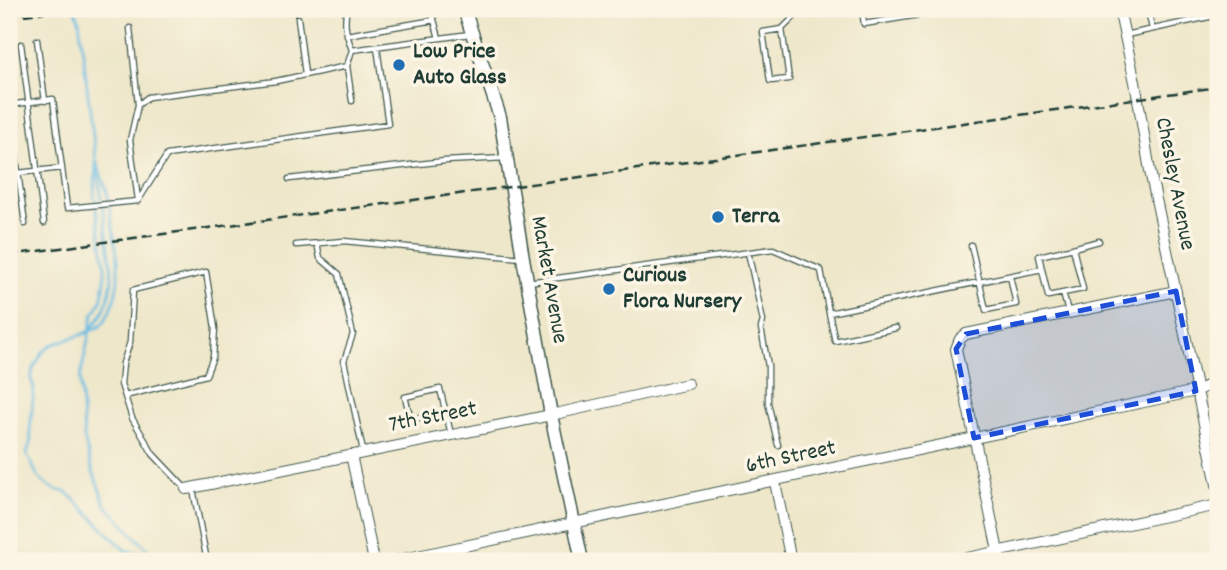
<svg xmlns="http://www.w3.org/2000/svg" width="1227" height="570" font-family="Dekko,sans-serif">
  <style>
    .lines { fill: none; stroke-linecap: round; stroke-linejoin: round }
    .stream { stroke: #67bae3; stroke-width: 2.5 }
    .service-casing { stroke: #3e564a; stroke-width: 7 }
    .minor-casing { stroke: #3e564a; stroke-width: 12 }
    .tertiary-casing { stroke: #3e564a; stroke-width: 15 }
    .service { stroke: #fff; stroke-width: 4.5 }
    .minor { stroke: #fff; stroke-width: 10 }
    .tertiary { stroke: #fff; stroke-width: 12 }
    .rail { stroke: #1f3d34; stroke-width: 2.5; stroke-dasharray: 10 5; stroke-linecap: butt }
    .marked { fill: #1d4ed8; fill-opacity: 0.2; stroke: #1d4ed8; stroke-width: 5; stroke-dasharray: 14 9; stroke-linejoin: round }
    .poi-dot { fill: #1f6fb2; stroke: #fcf5e5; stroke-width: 2.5 }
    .labels { text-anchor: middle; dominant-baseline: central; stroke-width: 7; stroke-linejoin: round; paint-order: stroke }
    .poi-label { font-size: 23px; font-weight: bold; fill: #1f3d34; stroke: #fcf5e5; text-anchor: start }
    .street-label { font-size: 23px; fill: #1f3d34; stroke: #fcf5e5 }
  </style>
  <rect width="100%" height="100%" fill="#fcf5e5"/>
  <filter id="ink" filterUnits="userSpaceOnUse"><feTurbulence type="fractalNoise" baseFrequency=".0143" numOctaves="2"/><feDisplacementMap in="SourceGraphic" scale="14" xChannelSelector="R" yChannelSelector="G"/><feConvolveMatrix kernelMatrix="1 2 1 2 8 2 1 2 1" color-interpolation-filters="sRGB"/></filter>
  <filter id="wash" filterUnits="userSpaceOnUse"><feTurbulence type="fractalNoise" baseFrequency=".00686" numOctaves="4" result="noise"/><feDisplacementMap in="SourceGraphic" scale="28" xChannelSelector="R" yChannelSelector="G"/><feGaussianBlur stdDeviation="1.57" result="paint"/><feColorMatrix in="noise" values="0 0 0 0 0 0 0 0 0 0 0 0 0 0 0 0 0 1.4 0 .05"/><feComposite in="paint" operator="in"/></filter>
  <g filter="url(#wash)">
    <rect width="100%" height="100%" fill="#eee7ca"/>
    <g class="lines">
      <path class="stream" d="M75,9L79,20L96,161
        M96,160L107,192L118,260V281L114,302L105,321L99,327L81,335L51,345L43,352L33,369L31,379L34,388L30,432L31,440L27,454L38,477L47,485L56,490L67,492L126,551L166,555L171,561
        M96,163L94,194L105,264V281L101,301L93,315L80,379L84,438L92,469L105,504L151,553
        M93,327L102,314L108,300L112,281L111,262L97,168"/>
    </g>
  </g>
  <g filter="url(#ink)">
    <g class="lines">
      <g class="service-casing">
        <path id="service" d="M347,9C343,24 347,36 352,50
          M431,9L439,38
          M862,9L864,24L955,9
          M1148,9L1152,29
          M298,18L305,74
          M130,28L138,104
          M782,29L789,79L770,81L763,32L782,29L802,9
          M347,35L434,20
          M1126,35L1218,15
          M37,40L45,101
          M21,44L44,223
          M347,66L352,101
          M9,105L53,99L67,208L138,201L167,155L388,124L377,47
          M9,105L25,224
          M9,174L62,168
          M289,179L445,161L506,158
          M138,200L130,140L138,105L148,97L276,81L347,66L352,50L470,34
          M317,243L320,258L339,274L353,334L344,361L363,451
          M296,245L344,241L522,258
          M971,245L986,310L1016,304L1010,276
          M1073,248L1039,256L1048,296L1083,289L1073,248L1099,241
          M748,252L763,321L761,328L768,366V403L778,445
          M528,282L773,249L821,270L829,313L1042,269
          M1063,293L1068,312
          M829,313L835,341L896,328
          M125,396L206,375L213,357L215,328L206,272L133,290L130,342L123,363L121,384L132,418L153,454L186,489
          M446,411L411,420L405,397L440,389L451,434
          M193,489L207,561"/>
      </g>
      <g class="minor-casing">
        <path id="minor" d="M1119,9L1135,82L1150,171L1218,489
          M351,455L374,561
          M775,482L791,561
          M186,489L551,415L688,384
          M394,561L1196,391L1209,385L1218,383
          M953,561L1218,505
          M1000,561L956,349L960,339L966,334L1176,291"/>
      </g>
      <g class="tertiary-casing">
        <path id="tertiary" d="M464,9L500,117L523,258L551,415L582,561"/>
      </g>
      <use href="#service" class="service"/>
      <use href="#minor" class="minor"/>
      <use href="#tertiary" class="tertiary"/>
      <path class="rail" d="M9,17L68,9
        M9,255L524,185L1218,87"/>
    </g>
  </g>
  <path class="marked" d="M1176,291L1196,391L974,438L956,349L966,334Z"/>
  <g class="poi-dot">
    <circle cx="399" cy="65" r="7"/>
    <circle cx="718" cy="217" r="7"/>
    <circle cx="609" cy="289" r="7"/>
  </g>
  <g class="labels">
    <g class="poi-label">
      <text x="413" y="52">Low Price<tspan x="413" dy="26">Auto Glass</tspan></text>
      <text x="732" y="217">Terra</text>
      <text x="623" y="276">Curious<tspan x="623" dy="26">Flora Nursery</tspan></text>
    </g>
    <g class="street-label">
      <text transform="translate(1174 184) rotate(79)">Chesley Avenue</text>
      <text transform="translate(548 280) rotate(80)">Market Avenue</text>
      <text transform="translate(433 418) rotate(-11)">7th Street</text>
      <text transform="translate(791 458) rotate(-12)">6th Street</text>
    </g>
  </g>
  <rect width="1227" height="570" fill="none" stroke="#fcf5e5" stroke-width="35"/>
</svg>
